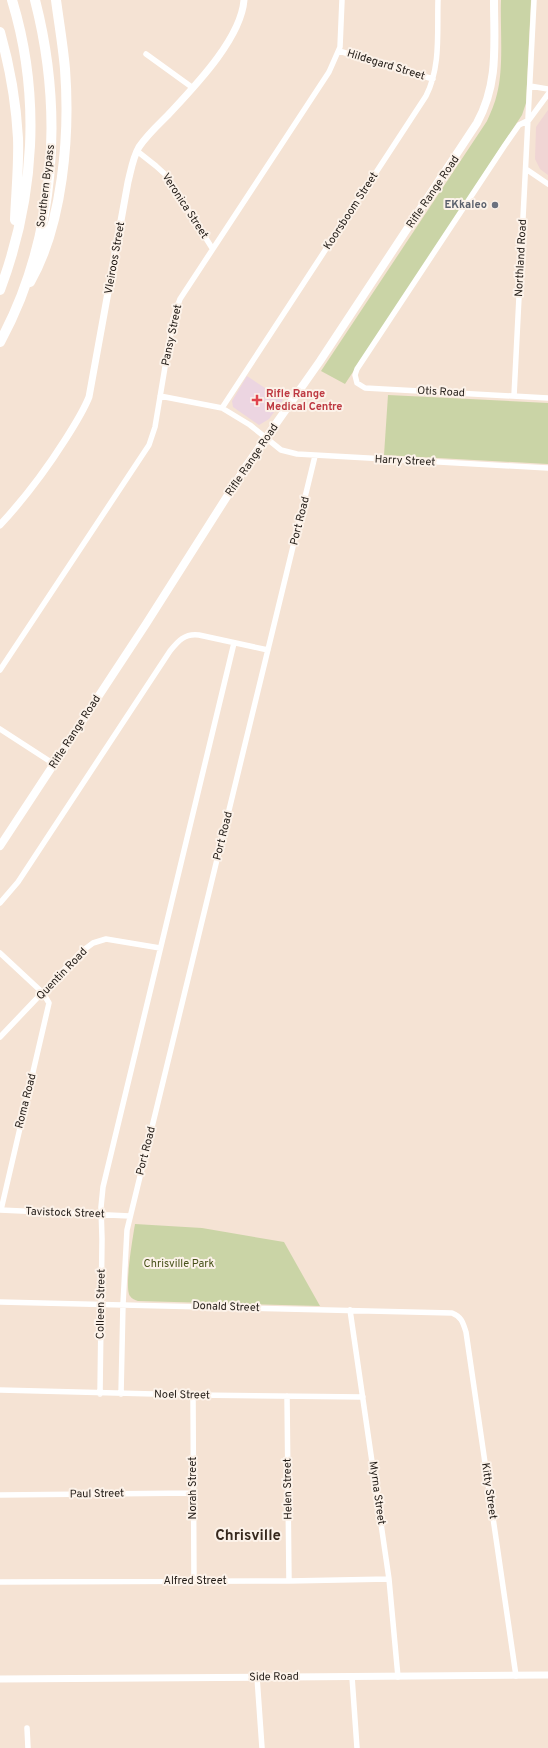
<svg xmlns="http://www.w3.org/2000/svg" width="548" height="1748" font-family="Overpass,sans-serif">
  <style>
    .education { fill: #f0d5d4 }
    .medical { fill: #ecd5e1 }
    .green { fill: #cad4a6 }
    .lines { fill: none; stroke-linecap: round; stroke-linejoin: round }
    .minor { stroke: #fff; stroke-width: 5.5 }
    .tertiary { stroke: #fff; stroke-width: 7 }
    .secondary { stroke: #fff; stroke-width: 8 }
    .motorway { stroke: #fff; stroke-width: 10 }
    .worship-dot { fill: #6b7280; stroke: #fcf2e9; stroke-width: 1.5 }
    .health-dot { fill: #e0444e; stroke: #fcf2e9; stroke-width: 1.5 }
    .labels { text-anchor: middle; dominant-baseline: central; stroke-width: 4; stroke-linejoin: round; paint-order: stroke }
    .street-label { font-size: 11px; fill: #211b16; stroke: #fcf2e9 }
    .worship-label { font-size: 11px; font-weight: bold; fill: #5b616d; stroke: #fcf2e9; text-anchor: end }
    .health-label { font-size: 11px; font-weight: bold; fill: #be3a42; stroke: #fcf2e9; text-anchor: start }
    .park-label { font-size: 11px; fill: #475119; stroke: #fcf2e9 }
    .district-label { font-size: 15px; font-weight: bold; fill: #37291e; stroke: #fcf2e9 }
  </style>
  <rect width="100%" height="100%" fill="#f5e3d4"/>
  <path class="education" d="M548,110V175L540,169L535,159L536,127Z"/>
  <path class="medical" d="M247,376L283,400L269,419L259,425L233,407L232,401Z"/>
  <path class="green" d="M501,0H531L526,103L522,115L345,384L321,371L487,121C491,112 495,103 497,94C504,67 500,29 501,0Z
    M388,395L548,403V464L384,455Z
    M135,1224L202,1228L284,1242L320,1306L138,1301C135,1300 132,1299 130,1296C124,1288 133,1237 135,1224Z"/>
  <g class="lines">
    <path class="minor" d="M339,51L433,79
      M146,54L193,88
      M530,86L548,89
      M548,94L529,120L519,125L505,145L357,369L355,375L357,383L365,388L548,398
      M137,151L156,166L167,176L212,248
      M526,169L548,184
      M160,396L222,408L250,425L281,450L297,454L548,468
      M514,396L534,0
      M222,408L426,96C441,67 437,32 438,0
      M0,670L149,445L155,427L173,319L180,299L329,72L340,47L342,0
      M0,729L54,764
      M0,903L18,882L170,651C178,641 185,633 199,635L268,650
      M0,953L43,993L49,1003L1,1210
      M0,1037L81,952L93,943L106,939L160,948
      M0,1210L130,1216
      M0,1302L452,1313C462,1317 463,1323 466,1332L516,1676
      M350,1310L389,1579L398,1677
      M0,1390L193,1395L363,1397
      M100,1394L102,1239L101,1207L103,1187L234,643
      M121,1394L123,1304L127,1230L315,456
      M193,1395L194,1581
      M287,1396L289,1581
      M0,1495L193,1493
      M0,1582L289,1581L389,1579
      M257,1677L262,1748
      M352,1677L357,1748
      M27,1728L28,1748"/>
    <path class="tertiary" d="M0,525C24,499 46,470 65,440C74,426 83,412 89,397L128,182C131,170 133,157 139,147C147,135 158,125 168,115C194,87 241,39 244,0
      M0,1679L548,1675"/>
    <path class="secondary" d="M0,846L146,624L247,465L320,361L477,123C499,83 494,44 494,0"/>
    <path class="motorway" d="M0,32C10,67 16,102 18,138C19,165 16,193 15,220
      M30,282C63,224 70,135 65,69C63,46 59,23 56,0
      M0,290C35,197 41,95 12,0
      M0,342C56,239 64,112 35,0"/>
  </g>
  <circle class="worship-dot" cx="495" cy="205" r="4"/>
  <path class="health-dot" d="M255 394h4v4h4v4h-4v4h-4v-4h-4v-4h4z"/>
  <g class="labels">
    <g class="street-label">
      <text transform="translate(386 65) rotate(17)">Hildegard Street</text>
      <text transform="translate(46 186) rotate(-83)">Southern Bypass</text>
      <text transform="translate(433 192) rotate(-56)">Rifle Range Road</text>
      <text transform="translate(185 206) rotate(57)">Veronica Street</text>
      <text transform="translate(351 211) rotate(-57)">Koorsboom Street</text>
      <text transform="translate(115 258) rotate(-80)">Vleiroos Street</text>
      <text transform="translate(521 258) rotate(-87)">Northland Road</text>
      <text transform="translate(172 335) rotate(-78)">Pansy Street</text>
      <text transform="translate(441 392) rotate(3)">Otis Road</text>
      <text transform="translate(252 460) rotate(-56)">Rifle Range Road</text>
      <text transform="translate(405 461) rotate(3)">Harry Street</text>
      <text transform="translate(300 521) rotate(-76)">Port Road</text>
      <text transform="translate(75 732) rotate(-57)">Rifle Range Road</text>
      <text transform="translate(223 836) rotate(-76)">Port Road</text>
      <text transform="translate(62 974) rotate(-46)">Quentin Road</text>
      <text transform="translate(26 1101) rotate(-76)">Roma Road</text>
      <text transform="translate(146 1151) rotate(-76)">Port Road</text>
      <text transform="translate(65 1213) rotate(2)">Tavistock Street</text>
      <text transform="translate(101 1304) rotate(-89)">Colleen Street</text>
      <text transform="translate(226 1307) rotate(2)">Donald Street</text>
      <text transform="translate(182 1395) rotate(1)">Noel Street</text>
      <text transform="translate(193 1488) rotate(-90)">Norah Street</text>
      <text transform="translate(288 1489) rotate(-91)">Helen Street</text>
      <text transform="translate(489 1491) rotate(82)">Kitty Street</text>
      <text transform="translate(377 1493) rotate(82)">Myrna Street</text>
      <text transform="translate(97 1494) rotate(-1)">Paul Street</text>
      <text x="195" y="1581">Alfred Street</text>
      <text transform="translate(274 1677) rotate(-1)">Side Road</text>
    </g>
    <g class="worship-label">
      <text x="487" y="205">EKkaleo</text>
    </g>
    <g class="health-label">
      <text x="266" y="394">Rifle Range<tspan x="266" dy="13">Medical Centre</tspan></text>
    </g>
    <g class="park-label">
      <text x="179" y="1264">Chrisville Park</text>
    </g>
    <g class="district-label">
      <text x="248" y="1536">Chrisville</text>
    </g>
  </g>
</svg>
